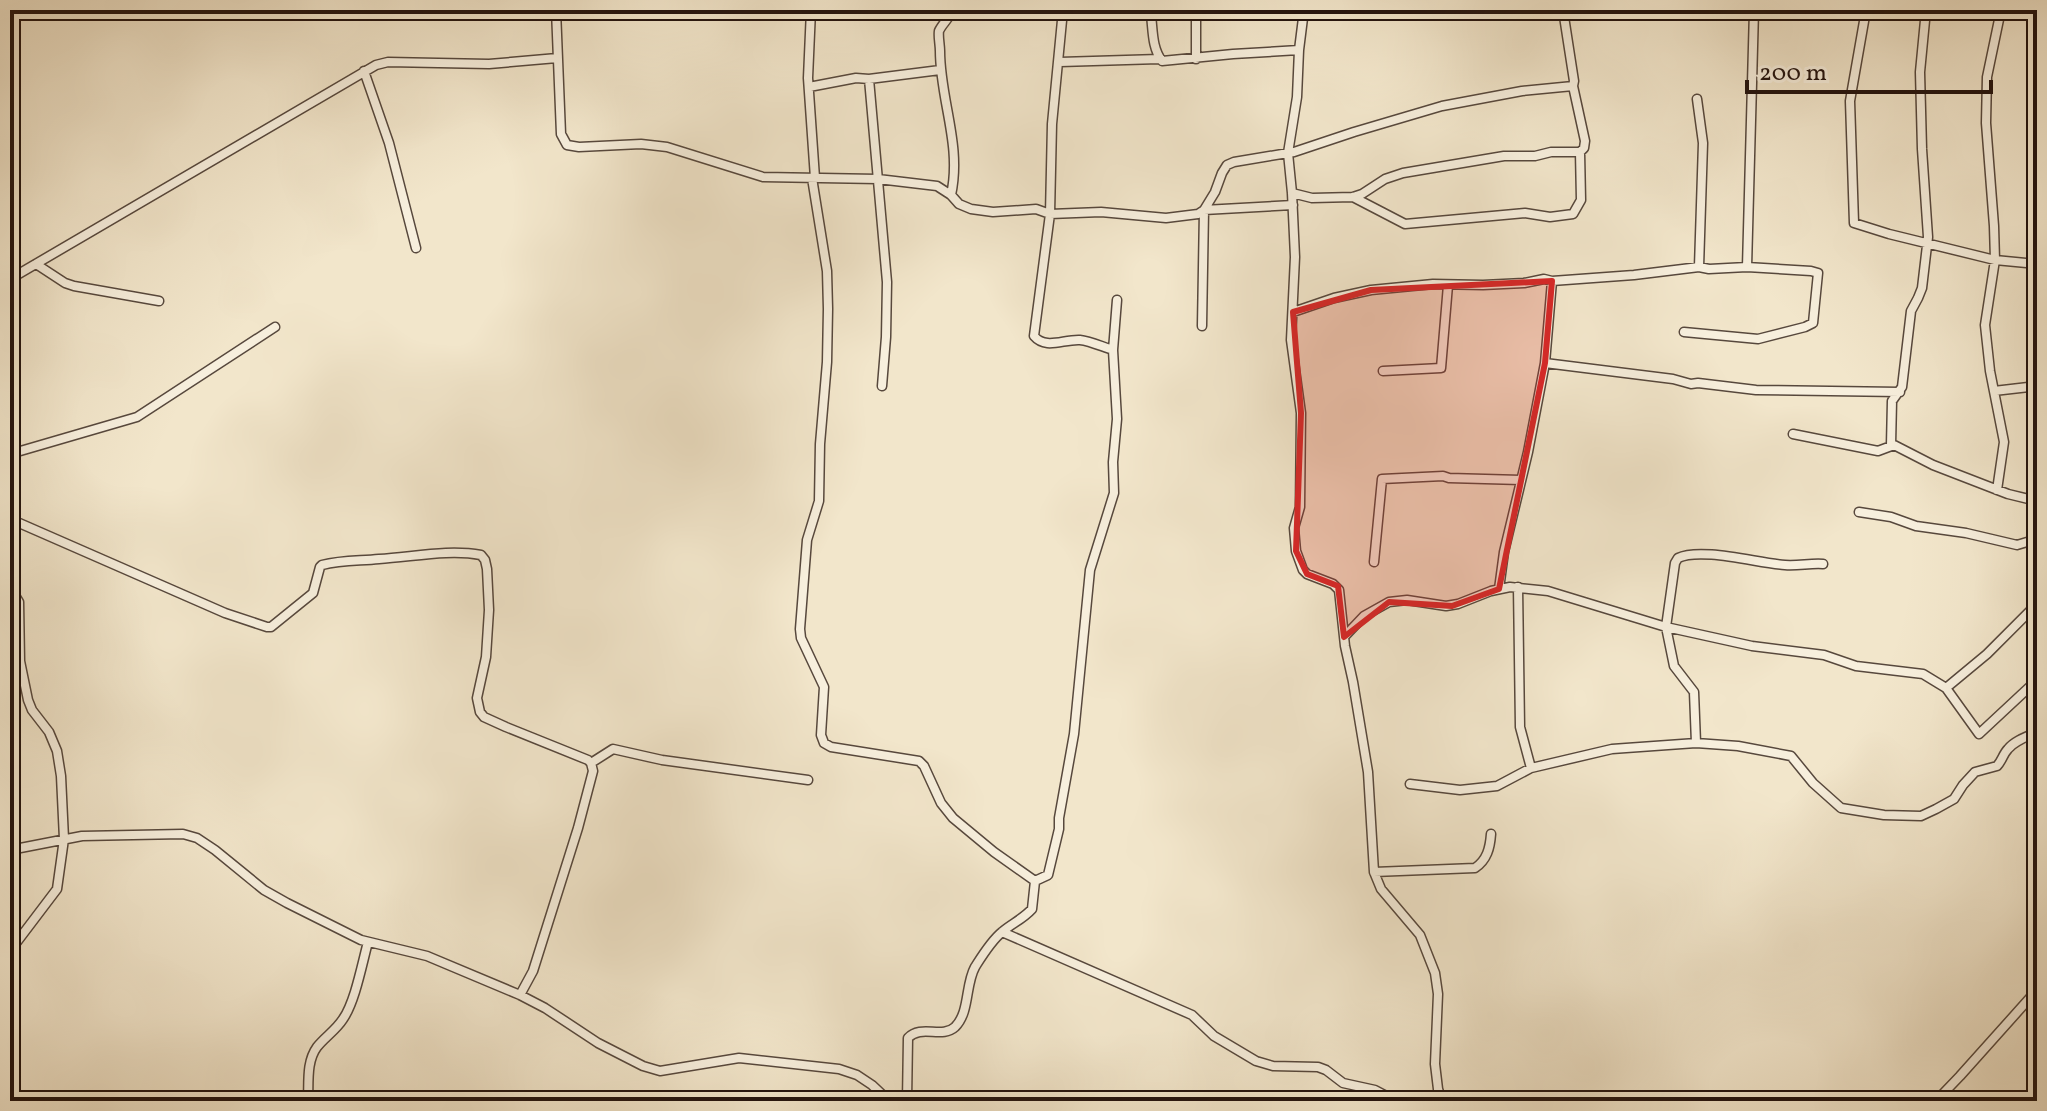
<svg xmlns="http://www.w3.org/2000/svg" width="2047" height="1111" font-family="Vollkorn,serif">
  <style>
    .lines { fill: none; stroke-linecap: round; stroke-linejoin: round }
    .street-casing { stroke: #57483d; stroke-width: 11 }
    .street { stroke: #f7efdd; stroke-width: 8 }
    .marked { fill: #d62828; fill-opacity: 0.2; stroke: #d62828; stroke-width: 6; stroke-linejoin: round }
  </style>
  <rect width="100%" height="100%" fill="#f2e6cb"/>
  <filter id="stains"><feTurbulence type="fractalNoise" baseFrequency=".0025" numOctaves="4"/><feColorMatrix values="0 0 0 0 .2 0 0 0 0 .09 0 0 0 0 .02 0 0 0 .5 -.17"/></filter>
  <radialGradient id="worn" r=".72"><stop offset=".6" stop-color="#630" stop-opacity="0"/><stop offset="1" stop-color="#630" stop-opacity=".3"/></radialGradient>
  <g class="lines">
    <g class="street-casing">
      <path id="street" d="M556,10L561,134L567,145L579,147L641,144L667,147L763,177L878,179L937,186L951,195L959,204L971,209L993,212L1036,209L1050,214L1101,212L1166,218L1198,214L1204,210L1215,192L1222,173L1227,165L1234,162L1294,152L1354,132L1442,106L1522,91L1573,86L1574,81L1563,10
        M811,10L808,78L815,178
        M1063,10L1052,124L1050,214L1034,336C1046,350 1063,339 1080,340C1090,341 1103,347 1113,350
        M1304,10L1299,50L1297,97L1288,153L1292,193L1295,257L1291,340L1301,413L1300,507L1294,528L1296,551L1303,570L1307,574L1333,584L1339,590L1345,646L1353,682L1368,772L1374,872L1381,889L1420,935L1435,973L1438,994L1435,1064L1438,1089L1442,1101
        M1866,10L1850,101L1854,223L1889,234L1995,260L2037,264
        M1151,15C1153,31 1152,48 1162,61L1233,54L1299,50
        M1196,59V10
        M1060,62L1159,59
        M364,71L389,143L416,248
        M869,79L887,282L886,337L882,386
        M809,87L856,78L869,79L940,70
        M1697,99L1703,143L1699,267
        M812,178L827,271L828,309L827,362L820,444L819,501L807,540L800,629L801,638L824,687L821,735L824,743L831,747L919,761L924,766L941,803L953,818L994,852L1035,881
        M1292,193L1312,198L1353,197L1362,194L1385,179L1403,173L1504,156H1535L1551,152H1580L1584,148L1585,141L1573,86
        M951,195C962,145 940,100 940,51C940,45 938,36 939,31C942,24 950,18 952,10
        M1353,197L1405,224L1525,213L1550,217L1573,214L1581,200L1580,152
        M36,264L65,283L74,286L159,301
        M1747,267L1754,10
        M10,279L376,65L388,62L489,64L557,58
        M1293,312L1334,298L1371,290L1433,284L1483,285L1524,283L1544,279L1552,281L1634,275L1699,267L1709,269L1747,267L1811,271L1818,273L1813,323L1805,327L1758,339L1684,332
        M1202,326L1204,210L1293,205
        M1545,363L1673,379L1691,384L1698,383L1756,390L1900,392
        M1383,371L1441,368L1448,285
        M1994,391L2037,386
        M1793,434L1878,451L1894,445L1933,465L2008,494L2037,501
        M1891,445L1892,401L1902,387L1911,311L1918,298L1922,288L1928,237L1922,149L1920,72L1926,10
        M10,454L137,417L275,327
        M1997,490L2004,442L1990,371L1985,325L1995,260L1994,226L1986,123L1987,77L2001,10
        M1859,512L1891,517L1916,526L1966,533L2017,545L2037,539
        M10,519L225,613L267,627H271L313,593L320,567L322,565C342,560 360,561 379,559C413,557 448,549 481,555L485,560L487,569L489,610L486,657L477,698L480,712L484,717L506,727L588,760L591,763L593,771L578,828L533,971L520,995
        M1374,562L1382,479L1443,476L1449,478L1521,480
        M10,587L19,602L20,661L28,700L32,710L49,732L57,751L61,776L64,839L57,889L10,951
        M1518,587L1520,727L1531,768
        M1499,589L1504,552L1528,452L1545,363L1552,281
        M1345,636L1364,616L1389,602L1407,600L1446,606L1458,604L1491,591L1510,587L1548,591L1666,627L1752,646L1824,655L1856,666L1923,674L1946,688L1979,734L2037,680
        M1946,688L1987,654L2037,604
        M1696,743L1694,692L1674,666L1666,627L1675,563L1678,558C1701,547 1757,563 1785,565C1798,566 1811,563 1823,564
        M591,763L613,749L662,760L808,780
        M1410,784L1460,790L1497,786L1531,768L1612,749L1696,743L1738,746L1791,756L1813,783L1841,808L1884,815L1921,816L1936,809L1954,799L1963,785L1975,772L1997,766C2002,761 2003,754 2008,749C2014,741 2028,736 2037,732
        M10,850L82,836L183,834L197,838L215,850L264,890L287,903L361,940L427,956L520,995L545,1008L598,1043L643,1066L660,1071L739,1058L839,1069L857,1075L872,1085L889,1101
        M1374,872L1475,868C1487,860 1490,848 1491,834
        M1035,881L1048,875L1059,829V818L1074,734L1090,570L1114,493L1113,462L1117,419L1113,350L1117,300
        M1002,932L1192,1015L1214,1036L1256,1061L1273,1066L1318,1067L1326,1070L1343,1083L1375,1090L1396,1101
        M308,1101C309,1083 306,1062 317,1047C325,1037 336,1030 343,1019C355,1002 362,964 368,942
        M907,1101L908,1038C921,1024 942,1039 955,1027C970,1012 965,985 975,967C982,956 991,941 1002,932C1011,924 1023,919 1032,909L1035,881
        M1936,1101L1960,1076L2037,990"/>
    </g>
    <use href="#street" class="street"/>
  </g>
  <path class="marked" d="M1552,281L1545,363L1499,589L1452,606L1389,602L1344,637L1338,586L1307,574L1296,551L1301,413L1293,312L1371,290Z"/>
  <rect width="2047" height="1111" fill="none" stroke="#f2e6cb" stroke-width="40"/>
  <rect x="12" y="12" width="2023" height="1087" fill="none" stroke="#23130e" stroke-width="4"/>
  <rect x="20" y="20" width="2007" height="1071" fill="none" stroke="#23130e" stroke-width="2"/>
  <path d="M1747 80v12h244v-12" fill="none" stroke="#23130e" stroke-width="4"/>
  <text x="1759" y="80" font-size="24" fill="#23130e" stroke="#f7efdd" stroke-width="6" paint-order="stroke">200 m</text>
  <rect width="100%" height="100%" filter="url(#stains)"/>
  <rect width="100%" height="100%" fill="url(#worn)"/>
</svg>
